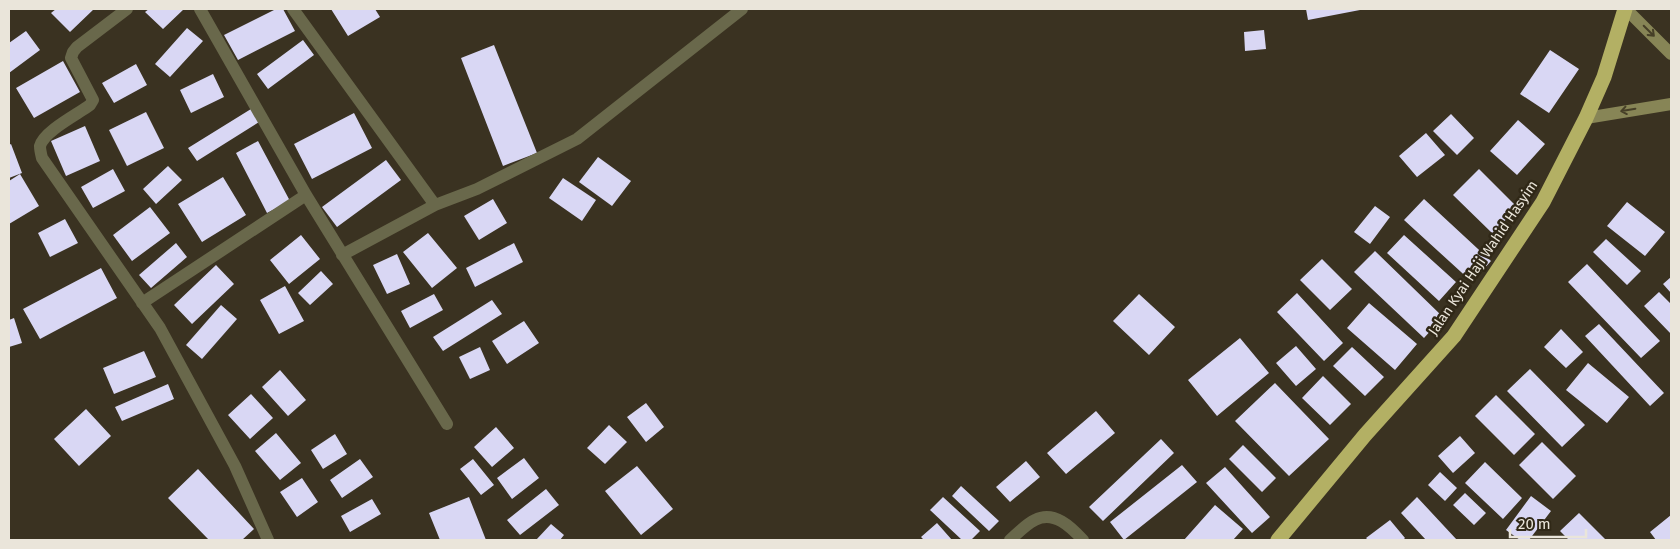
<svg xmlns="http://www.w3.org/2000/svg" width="1680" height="549" font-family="'Fira Sans',sans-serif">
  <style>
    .building { fill: #d9d7f4 }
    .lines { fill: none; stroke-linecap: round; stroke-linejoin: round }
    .street { stroke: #69684b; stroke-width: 12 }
    .secondary { stroke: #878556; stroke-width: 12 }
    .highway { stroke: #b3b064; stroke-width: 15 }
    .oneway { stroke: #463f27 }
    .labels { text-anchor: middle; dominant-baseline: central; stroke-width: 5; stroke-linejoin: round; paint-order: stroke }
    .street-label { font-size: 14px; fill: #eae5da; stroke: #302817 }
  </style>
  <rect width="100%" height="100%" fill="#3a3221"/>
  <path class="building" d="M56,9H94L70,32L51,13Z
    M149,9H184L163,29L145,12Z
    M276,9H283L295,31L238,60L224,35Z
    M331,9H375L380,17L348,36Z
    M1306,9H1360V10L1308,20Z
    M187,28L203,41L170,77L155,64Z
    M1264,30L1266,49L1245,51L1244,32Z
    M26,31L40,50L9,73V43Z
    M303,40L314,55L268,89L257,74Z
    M494,45L537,153L503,166L461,58Z
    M1550,50L1579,69L1549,113L1520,94Z
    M63,61L80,92L34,118L16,88Z
    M136,64L147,85L114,103L102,83Z
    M213,74L224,97L191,113L180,90Z
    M251,109L259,122L197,161L188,148Z
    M146,112L164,148L127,166L109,130Z
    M354,113L372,148L312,179L294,144Z
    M1451,114L1474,138L1457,155L1433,131Z
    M1518,120L1545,144L1517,175L1490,151Z
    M85,126L100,161L66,176L51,141Z
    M1426,133L1445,155L1417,177L1399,156Z
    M258,141L290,201L267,213L236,153Z
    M11,144L22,173L9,178V145Z
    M598,157L631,181L612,206L579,182Z
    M386,160L401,180L337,227L322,207Z
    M168,166L182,180L156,204L143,189Z
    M113,169L125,191L93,208L81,187Z
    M1479,169L1518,208L1492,233L1453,195Z
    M20,174L39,206L9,224V181Z
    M223,177L246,215L202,242L178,204Z
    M563,178L596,200L582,221L549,198Z
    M493,199L507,223L479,240L464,216Z
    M1424,199L1491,261L1472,282L1404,220Z
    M1627,202L1665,232L1645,256L1607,226Z
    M1375,206L1390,217L1370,244L1354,232Z
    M150,207L170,233L132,261L113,235Z
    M65,219L78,243L50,257L38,233Z
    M428,233L457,268L432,288L403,252Z
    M301,235L320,259L289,284L270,260Z
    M1404,235L1456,282L1439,301L1387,253Z
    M1606,239L1641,271L1627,285L1593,252Z
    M176,243L187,257L151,288L139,275Z
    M514,243L523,262L475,287L466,268Z
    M1375,251L1443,317L1424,338L1354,272Z
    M397,254L410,284L387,294L373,265Z
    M1322,259L1352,289L1330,310L1300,280Z
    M1587,264L1660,341L1641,358L1568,282Z
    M216,265L234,284L192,324L174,305Z
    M101,268L117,298L40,339L23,309Z
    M321,271L333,284L310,305L298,293Z
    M1671,277V293L1663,284Z
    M285,286L304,321L279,334L260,300Z
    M1659,292L1671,304V334L1644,306Z
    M1297,293L1343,343L1324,361L1277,312Z
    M434,294L443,310L410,328L401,311Z
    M1139,294L1175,327L1149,355L1113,321Z
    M492,300L502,314L443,351L433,337Z
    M1369,303L1417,344L1395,370L1347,328Z
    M221,305L237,319L202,359L186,345Z
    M14,318L22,343L9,347V320Z
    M524,321L539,343L507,364L492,341Z
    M1599,324L1664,393L1650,406L1585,336Z
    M1561,329L1583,352L1566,368L1544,347Z
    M1240,338L1269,373L1217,416L1188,380Z
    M1296,346L1316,369L1296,386L1276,363Z
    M480,347L490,370L470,379L459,357Z
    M1352,347L1384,377L1365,396L1333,366Z
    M144,351L156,377L114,394L103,368Z
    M1588,363L1629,397L1607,423L1566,390Z
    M1530,369L1585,425L1562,447L1507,391Z
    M280,370L306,400L288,416L262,387Z
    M1323,376L1351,404L1330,425L1302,398Z
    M1275,383L1329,439L1289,476L1235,421Z
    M168,384L174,399L122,421L115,407Z
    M251,394L273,418L250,439L228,415Z
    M1496,395L1535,434L1514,455L1475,416Z
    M646,403L664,427L646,442L627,417Z
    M86,409L111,436L79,466L54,439Z
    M1096,411L1115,433L1066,474L1047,453Z
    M609,425L627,442L605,464L587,448Z
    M496,427L514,448L492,467L474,447Z
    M276,433L301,463L280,480L255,451Z
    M335,434L347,454L323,469L311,450Z
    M1460,436L1475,453L1453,473L1438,456Z
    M1161,439L1174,453L1103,521L1089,507Z
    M1542,442L1576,476L1553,499L1519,465Z
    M1243,445L1276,478L1262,492L1229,459Z
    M524,458L539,478L512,499L497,478Z
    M360,459L373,477L342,498L330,480Z
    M473,459L494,485L481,495L460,469Z
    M1026,461L1040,477L1010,502L996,487Z
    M1485,462L1522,498L1503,519L1465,483Z
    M1182,465L1197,482L1124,540L1110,522Z
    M637,466L673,509L641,535L605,491Z
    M1225,467L1270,517L1252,533L1206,483Z
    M198,469L254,529L242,540H209L168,498Z
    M1440,472L1457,488L1445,501L1428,485Z
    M302,478L318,502L297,517L280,492Z
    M961,486L999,521L989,531L952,496Z
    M546,489L559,505L520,535L507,520Z
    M1465,493L1486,513L1474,525L1453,505Z
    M1531,496L1551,511L1529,540H1520L1506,530Z
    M469,497L486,540H440L429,513Z
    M943,497L980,531L971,540H962L930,510Z
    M1417,497L1457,540H1426L1401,513Z
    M372,499L381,514L350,532L341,516Z
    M1215,505L1243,529L1233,540H1184Z
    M1579,513L1606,540H1569L1560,531Z
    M1671,515V540H1656L1650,532Z
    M1390,520L1405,538L1403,540H1368L1366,538Z
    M937,523L952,540H924L921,537Z
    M551,524L564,535L560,540H536Z"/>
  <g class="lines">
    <path class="street" d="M127,9L77,47L73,52L71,58L93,100L90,105C78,114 44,131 40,146C40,149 41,154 42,158L160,328L235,466L268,540
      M200,9L306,195L447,424
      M293,9L435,205
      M342,255L435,205L477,189L577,139L742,9
      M142,303L306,195
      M1010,540C1017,534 1026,524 1035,520C1054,510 1071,527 1083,540"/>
    <path class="secondary" d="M1626,9L1671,54
      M1586,118L1671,104"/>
    <path class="highway" d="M1278,540L1365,435L1454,336L1543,202L1586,118L1604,77L1625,9"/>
  </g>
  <defs><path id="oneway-shaft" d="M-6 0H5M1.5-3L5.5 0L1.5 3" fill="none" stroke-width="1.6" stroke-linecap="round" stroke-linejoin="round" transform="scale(1.25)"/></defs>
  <g class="oneway">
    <use href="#oneway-shaft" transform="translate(1649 31) rotate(45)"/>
    <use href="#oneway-shaft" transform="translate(1628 110) rotate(170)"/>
  </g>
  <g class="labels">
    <g class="street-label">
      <text transform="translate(1483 258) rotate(-56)">Jalan Kyai Haji Wahid Hasyim</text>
    </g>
  </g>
  <rect width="1680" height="549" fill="none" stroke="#eae5da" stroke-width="20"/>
  <path d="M1510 529v8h76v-8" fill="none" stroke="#eae5da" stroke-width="2.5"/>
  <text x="1518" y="529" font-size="15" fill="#eae5da" stroke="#302817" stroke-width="4" paint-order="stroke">20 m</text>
</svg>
